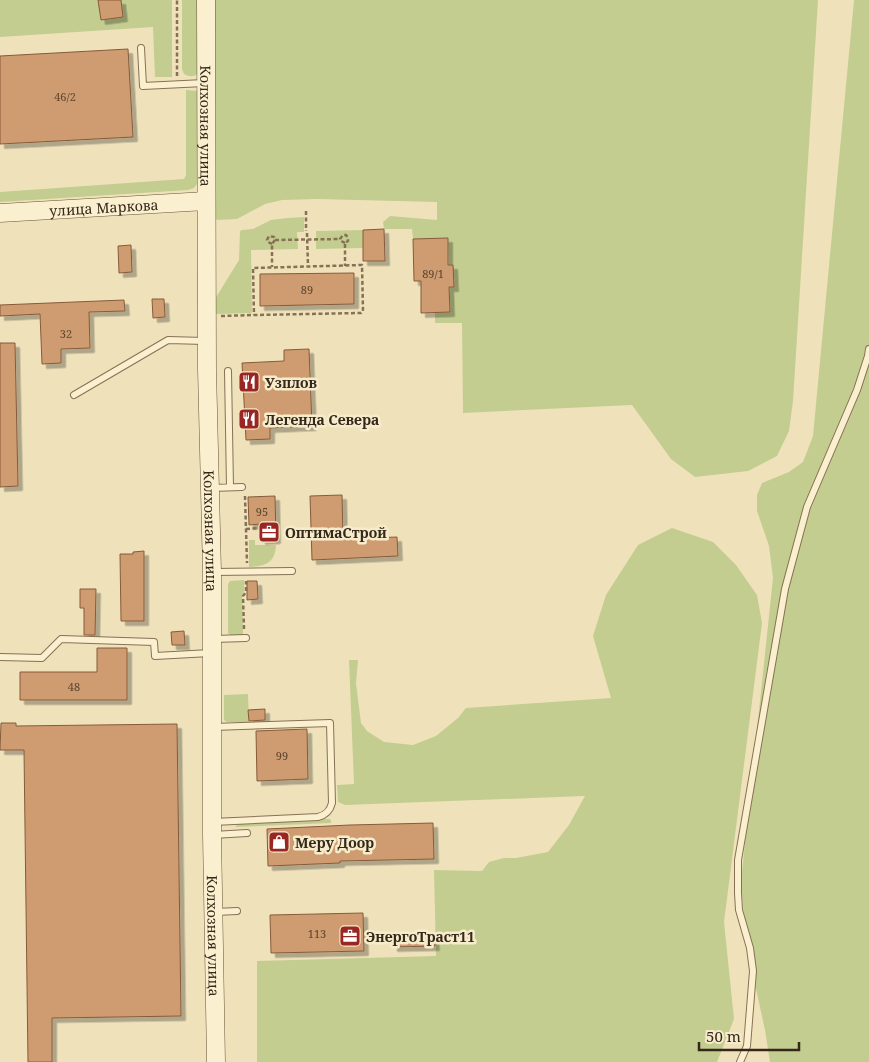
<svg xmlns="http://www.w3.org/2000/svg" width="869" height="1062" font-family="'Noto Serif',serif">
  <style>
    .green { fill: #c3cd8f }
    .building { fill: #cf9b6f; stroke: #865b3a; filter: url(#shadow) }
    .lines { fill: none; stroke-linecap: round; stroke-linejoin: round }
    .lane-casing { stroke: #867154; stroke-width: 8 }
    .secondary-casing { stroke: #685238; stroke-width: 19 }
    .path { stroke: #867154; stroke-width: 2.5; stroke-dasharray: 4 2.5; stroke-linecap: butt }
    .lane { stroke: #faefce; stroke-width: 6 }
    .secondary { stroke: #faefce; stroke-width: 18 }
    .labels { text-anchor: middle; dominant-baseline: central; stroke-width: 5; stroke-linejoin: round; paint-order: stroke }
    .number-label { font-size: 11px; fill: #5c452f }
    .street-label { font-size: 14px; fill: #35281a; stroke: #f6eccb }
    .poi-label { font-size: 14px; font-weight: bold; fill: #35281a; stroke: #f6eccb; text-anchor: start }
  </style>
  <defs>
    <filter id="shadow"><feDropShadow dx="4.5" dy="4.5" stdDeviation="0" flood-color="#0004"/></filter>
  </defs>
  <rect width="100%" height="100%" fill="#efe2bb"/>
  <path class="green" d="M0,0H172V77H155L153,27L0,37Z
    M182,0H198V74C193,77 190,77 184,74L182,69Z
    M215,0H818L793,401L789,431L777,456L748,471L695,477L671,459L632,405L463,413L462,323H435V313L450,312L448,238L413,239L412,229H384L383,222L390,216L437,220V202L317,199L282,200L265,204L237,219L217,220L214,216Z
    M854,0H869V1062H770L765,1030L746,943L741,881L773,578L769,546L757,511V495L762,483L789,472L803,462L813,436Z
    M186,90L198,91L199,181L194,188L188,190L0,202V192L184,179L186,175Z
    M304,217V232H297L298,249L251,250L252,313L215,314V299L239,260L240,231L242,230L253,229L271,220L288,218Z
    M363,230V248L316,249V231Z
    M672,528L713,542L736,565L757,595L762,623L724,922L734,1019L717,1062H257V961L436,956L434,870L482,871L489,862L504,858H516L548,852L569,825L585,796L345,805L338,802L337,785L354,784L349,660H358L356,683L361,723L367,731L384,742L413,745L436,736L458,718L466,708L611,698L593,636L606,595L638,545Z
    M249,540H255V545H276C275,563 266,566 249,567Z
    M244,580V591L242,595L243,635H230L228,633V584L230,581Z
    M248,694L249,722H227L224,720V695Z
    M329,819L331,820V823L235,827L239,823Z"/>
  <path class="building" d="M98,0H121L123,17L101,20Z
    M128,49L133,137L0,144V56Z
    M384,229L385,261H363V230Z
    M448,238V265H453L454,287H449L450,312L421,313V281H414L413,239Z
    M131,245L132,272L119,273L118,246Z
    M354,273V304L260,306V274Z
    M152,299H164L165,317L153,318Z
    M124,300L125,311L89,312L90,348L61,349V363L42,364L40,314L0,316V305Z
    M0,343H15L18,486L0,487Z
    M309,349L312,426L270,428V439L246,440L242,363L284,361V350Z
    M342,495L343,539L397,537L398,556L312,560L310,496Z
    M275,496L276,539L261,540V524L249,525L248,497Z
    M144,551V621H121L120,554H133V552Z
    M247,581H257L258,599L247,600Z
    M80,589H96L95,635H84V608H80Z
    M184,631L185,645H172L171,632Z
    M97,648H127V700H20V672H97Z
    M265,709V720L249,721L248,710Z
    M1,723H16V726L177,724L181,1016L52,1018V1062H28L24,750H0Z
    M307,729L308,779L257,781L256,731Z
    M433,823L434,859L340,861V863L268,866L267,829L350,825Z
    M363,913L364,951L271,953L270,915Z
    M434,933L435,946L393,947V935Z"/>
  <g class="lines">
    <g class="lane-casing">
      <path id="lane" d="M141,48L143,86L204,83
        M228,371L230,487
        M74,395L168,340L205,341
        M211,488L242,487
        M213,572L292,571
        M213,639L246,638
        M0,657L42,658L61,639L154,642L155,656L210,653
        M213,822L318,817C326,815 330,811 332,803L330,723L213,727
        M213,835L247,833
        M215,912L237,911
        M740,1062L747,1046L753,971L750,948L739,910L738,893V860L785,589L807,507L857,390L868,356L869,349"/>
    </g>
    <g class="secondary-casing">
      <g id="secondary">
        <path id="s1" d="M206,0L207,369L212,572V835L216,1062"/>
        <path id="s2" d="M0,213L206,201"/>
      </g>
    </g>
    <path class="path" d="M177,76V0
      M306,211V231
      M307,233L308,266
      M275,240L340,239
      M345,243L341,241L340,239L343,235H346L348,238V241L345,243V266
      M272,244L268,242L267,240L269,236L274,237L275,240L272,244V267
      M221,316L254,315L361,313L363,311L362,265L253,268L254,315
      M245,496L247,563
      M246,529L261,528
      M244,629L243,596L246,592V581"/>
    <use href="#lane" class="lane"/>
    <use href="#secondary" class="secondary"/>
  </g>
  <defs>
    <g id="restaurant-square" transform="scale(1.125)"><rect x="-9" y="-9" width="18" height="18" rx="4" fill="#982622" stroke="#f6eccb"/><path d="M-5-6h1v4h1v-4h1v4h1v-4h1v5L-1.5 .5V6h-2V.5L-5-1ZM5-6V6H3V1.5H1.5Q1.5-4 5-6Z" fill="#fff"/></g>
    <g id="office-square" transform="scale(1.125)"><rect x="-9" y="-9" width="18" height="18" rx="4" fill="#982622" stroke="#f6eccb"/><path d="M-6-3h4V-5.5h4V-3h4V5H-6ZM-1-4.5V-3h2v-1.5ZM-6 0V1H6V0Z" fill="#fff"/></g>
    <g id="shop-square" transform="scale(1.125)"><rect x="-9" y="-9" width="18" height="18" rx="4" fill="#982622" stroke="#f6eccb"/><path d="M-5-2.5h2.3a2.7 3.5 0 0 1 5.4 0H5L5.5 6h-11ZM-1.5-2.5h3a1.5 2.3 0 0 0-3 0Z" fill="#fff"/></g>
  </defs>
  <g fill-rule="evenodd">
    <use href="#restaurant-square" x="249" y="382"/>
    <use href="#restaurant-square" x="249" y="419"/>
    <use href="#office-square" x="269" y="532"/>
    <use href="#shop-square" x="279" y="842"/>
    <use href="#office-square" x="350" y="936"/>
  </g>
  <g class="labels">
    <g class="number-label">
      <text x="65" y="96">46/2</text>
      <text x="433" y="273">89/1</text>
      <text x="307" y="289">89</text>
      <text x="66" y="333">32</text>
      <text x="262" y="511">95</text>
      <text x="74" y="686">48</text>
      <text x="282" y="755">99</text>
      <text x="317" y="933">113</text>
    </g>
    <g class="street-label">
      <text stroke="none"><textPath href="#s1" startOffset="126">Колхозная улица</textPath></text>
      <text stroke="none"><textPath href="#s2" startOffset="104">улица Маркова</textPath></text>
      <text stroke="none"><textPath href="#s1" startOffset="531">Колхозная улица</textPath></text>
      <text stroke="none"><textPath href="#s1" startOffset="936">Колхозная улица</textPath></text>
    </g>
    <g class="poi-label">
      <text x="265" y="382">Узплов</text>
      <text x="265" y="419">Легенда Севера</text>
      <text x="285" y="532">ОптимаСтрой</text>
      <text x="295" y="842">Меру Доор</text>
      <text x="366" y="936">ЭнергоТраст11</text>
    </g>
  </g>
  <path d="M699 1042v8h100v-8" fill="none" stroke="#35281a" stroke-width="2.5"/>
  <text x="706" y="1042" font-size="15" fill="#35281a" stroke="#f6eccb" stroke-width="4" paint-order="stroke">50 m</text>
</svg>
